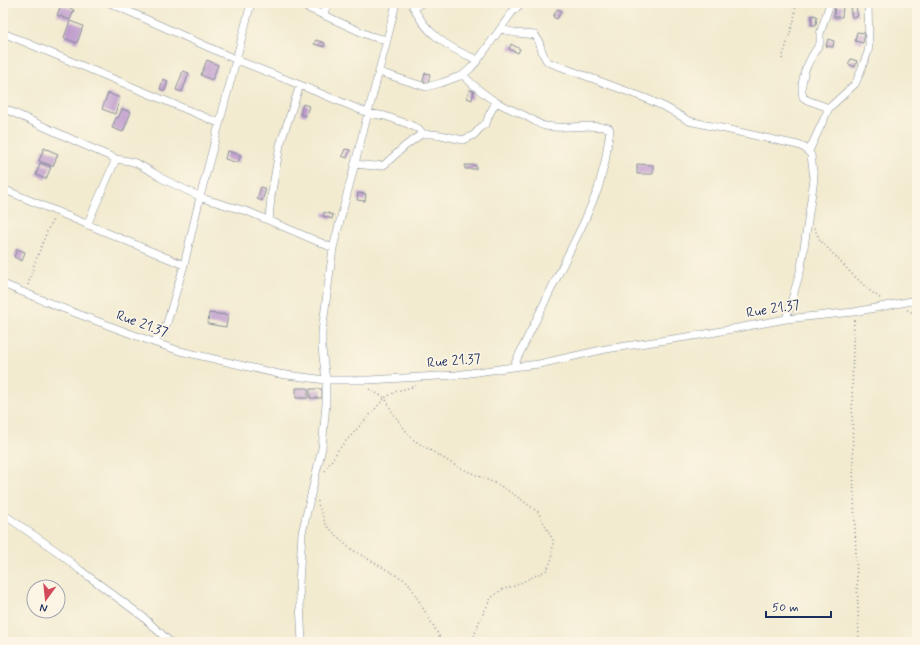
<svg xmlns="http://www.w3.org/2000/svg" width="920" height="645" font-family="Mynerve,sans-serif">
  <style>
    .building { fill: #bd9acd }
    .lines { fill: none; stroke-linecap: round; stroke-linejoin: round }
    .minor-casing { stroke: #868d97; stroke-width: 8 }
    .path { stroke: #868d97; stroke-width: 1.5; stroke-dasharray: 1 3; stroke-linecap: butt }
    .minor { stroke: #fff; stroke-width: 7 }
    .labels { text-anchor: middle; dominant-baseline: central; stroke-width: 3.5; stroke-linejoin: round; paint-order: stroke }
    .street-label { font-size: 14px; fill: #1b2f5e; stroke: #fcf5e5 }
  </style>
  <rect width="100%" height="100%" fill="#fcf5e5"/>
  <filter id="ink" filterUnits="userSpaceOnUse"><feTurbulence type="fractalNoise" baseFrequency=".025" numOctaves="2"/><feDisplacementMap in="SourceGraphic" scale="8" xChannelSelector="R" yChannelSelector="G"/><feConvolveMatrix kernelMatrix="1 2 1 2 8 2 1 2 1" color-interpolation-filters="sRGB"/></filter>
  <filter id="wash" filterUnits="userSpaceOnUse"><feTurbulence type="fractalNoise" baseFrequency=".012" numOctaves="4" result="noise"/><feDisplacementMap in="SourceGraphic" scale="16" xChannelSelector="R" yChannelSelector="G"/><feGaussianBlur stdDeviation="0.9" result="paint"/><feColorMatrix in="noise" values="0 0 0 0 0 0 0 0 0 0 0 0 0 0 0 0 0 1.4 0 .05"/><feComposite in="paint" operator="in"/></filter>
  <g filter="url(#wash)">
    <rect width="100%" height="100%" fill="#f2ebd0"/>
    <g id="blocks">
      <path class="building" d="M61,5L74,10L70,20L57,15Z
        M835,6H843L842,17H834Z
        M856,7L858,16L852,17L850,8Z
        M557,9L562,11L557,19L553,17Z
        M812,15L817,16L816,25H811Z
        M70,21L83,26L77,43L64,38Z
        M857,32L865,33L863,43L855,41Z
        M828,39L834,41L833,47L826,46Z
        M316,40L325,43L324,47L314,44Z
        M511,44L520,49L518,53L509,49Z
        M851,59L857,61L855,67L848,64Z
        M207,60L218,65L212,80L201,75Z
        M183,71L189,73L182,92L176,90Z
        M425,73L430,74L428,83L423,81Z
        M163,79L168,81L165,91L160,89Z
        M469,90L474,91L472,100L467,98Z
        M108,93L120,98L115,114L102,109Z
        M303,104L309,106L306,116L300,114Z
        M122,109L131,112L123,132L112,128L116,118H118Z
        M44,148L58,154L53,166L39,161Z
        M345,149L350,150L347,158L342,156Z
        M227,151L241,155L238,163L225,159Z
        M40,163L51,167L46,179L36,175Z
        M637,164L653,165V174H637Z
        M465,165H476V169H465Z
        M261,187L266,189L262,201L257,199Z
        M358,193L366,194L365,201L357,200Z
        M324,212L333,215L332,219L323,216Z
        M17,249L25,252L22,261L14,257Z
        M209,313L228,315L226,327L208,324Z
        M296,388H308V398H296Z
        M310,389H322V398H310Z"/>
    </g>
  </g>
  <g filter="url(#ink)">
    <use href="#blocks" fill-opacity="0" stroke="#868d97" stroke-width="1"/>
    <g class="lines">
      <g class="minor-casing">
        <path id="minor" d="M110,3L237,60L300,85L368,113L385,116L408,124L419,129L423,134
          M297,3L370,36L387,40
          M412,3C423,33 450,49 478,60
          M413,7L423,3
          M324,15L327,3
          M501,29L516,33L535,35C542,43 540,54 548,62L645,98L667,108L689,121L798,145L805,148L811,155L814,179L801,268L793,296L786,319
          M3,33L219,123
          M379,72L426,87L441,83L463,75L471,68L478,60L513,11L522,3
          M463,75C473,85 485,96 498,103C509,109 521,113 531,119C536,121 539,125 545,126C566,130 588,123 609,128L610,130L605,162L598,189L584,222L513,367
          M3,108L69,138L82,144L116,159L129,161L136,163L154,173L163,179L205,199L249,212L333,248
          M829,108L807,100L803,97L802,92V84L805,70L812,56L820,43V34L830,3
          M809,151L829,108L855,84L857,80L868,52L869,45L868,3
          M355,164L374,166L384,165L405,146L420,135L423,134H431L441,135L463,140L474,135L482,126L486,124L489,115L496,102
          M3,189L184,265
          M269,220L271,197L280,145L300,85
          M87,225L116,159
          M3,284L62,308L153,342L180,351L279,374L326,380H369L456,375L513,367L539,364L606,349L700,335L786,319L854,312L917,300
          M153,342L162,334L167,323L184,265L200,197L251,3
          M3,514L58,552L80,570L142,616L170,642
          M302,642L299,584L302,533L322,448L326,404V380L322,349V332L333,248L387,40L396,3"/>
      </g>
      <path class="path" d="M782,59L794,20L796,3
        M814,228L820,240L851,273L869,290L881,299
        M28,285L34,265L48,229L54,218
        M907,310L917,315
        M854,320C849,427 856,535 859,642
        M416,386L397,391L385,398L394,415L412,439L456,466L501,486L519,498L538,512L553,540L552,558L547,570L514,586L501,590L491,598L479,622L472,642
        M325,471L338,450L385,398L367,388
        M318,501V504L326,525L349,548L408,582L442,641L440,642"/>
      <use href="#minor" class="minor"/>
    </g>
  </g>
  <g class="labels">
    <g class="street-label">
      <text transform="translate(773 309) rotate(-9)">Rue 21.37</text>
      <text transform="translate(142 324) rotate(20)">Rue 21.37</text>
      <text transform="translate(454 361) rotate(-5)">Rue 21.37</text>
    </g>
  </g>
  <rect width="920" height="645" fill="none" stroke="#fcf5e5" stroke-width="16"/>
  <g transform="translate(46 599) rotate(195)"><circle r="19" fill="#fcf5e5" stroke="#a2a6af"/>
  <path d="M0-3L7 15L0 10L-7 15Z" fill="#d1495b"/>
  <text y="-6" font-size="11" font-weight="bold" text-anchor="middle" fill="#1b2f5e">N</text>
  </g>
  <path d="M766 611v6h65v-6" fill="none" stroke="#1b2f5e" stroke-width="2"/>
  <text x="772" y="611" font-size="12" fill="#1b2f5e" stroke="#fcf5e5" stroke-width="3" paint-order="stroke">50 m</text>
</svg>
